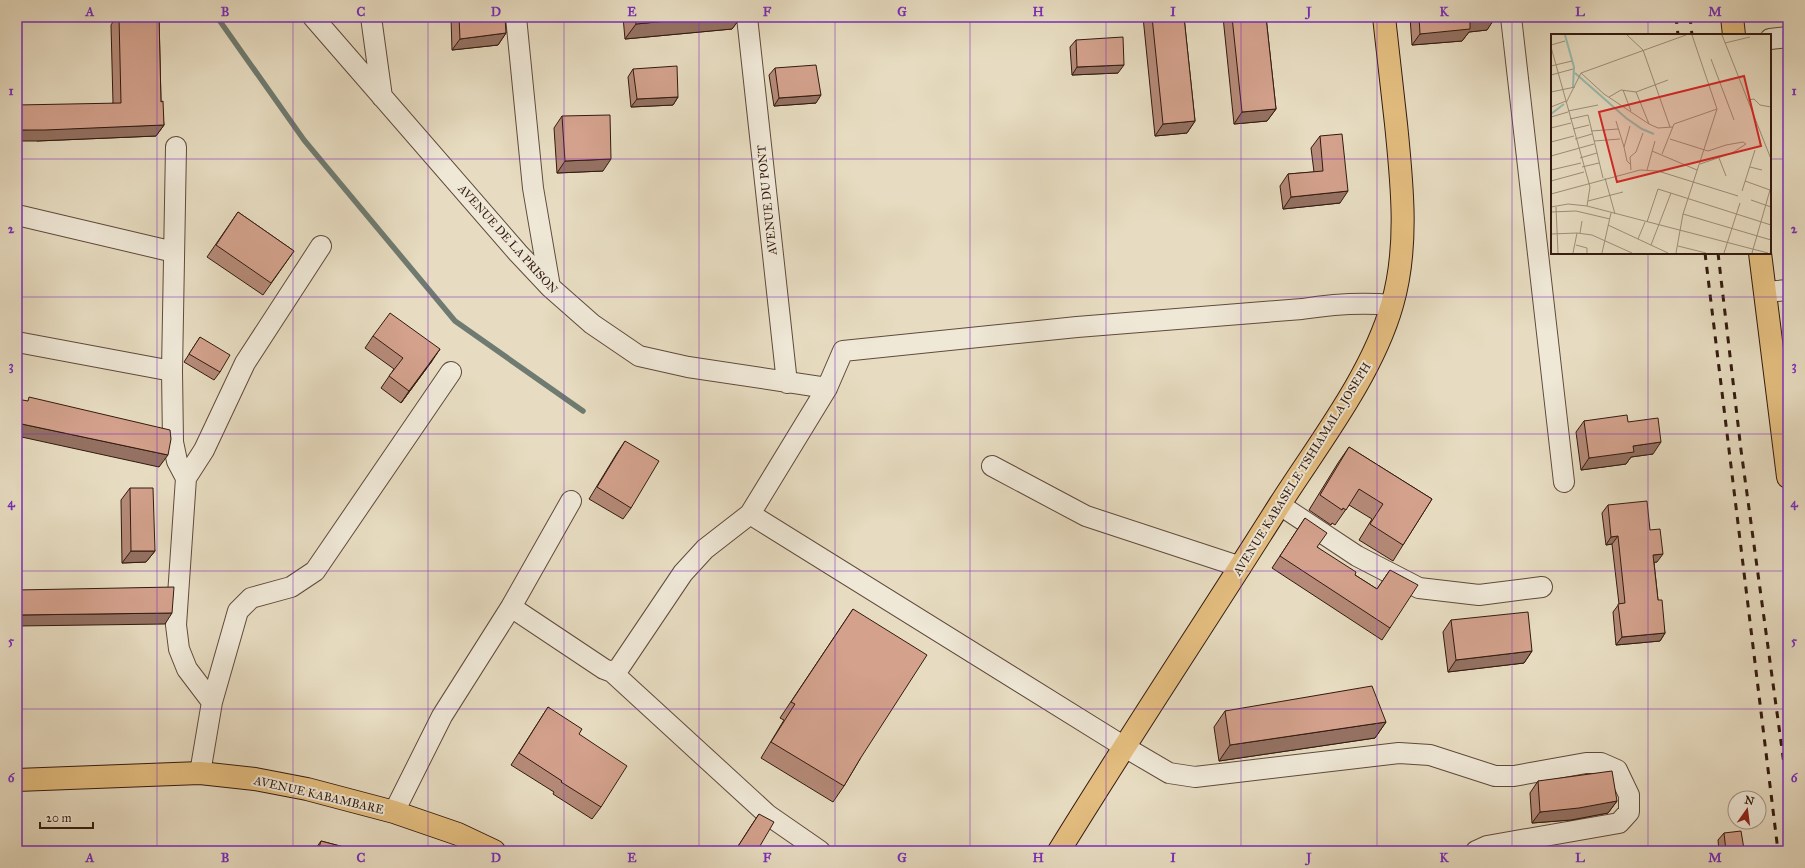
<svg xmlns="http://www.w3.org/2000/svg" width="1805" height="868" font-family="'IM FELL Great Primer',serif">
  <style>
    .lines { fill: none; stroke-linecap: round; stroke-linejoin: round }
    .stream { stroke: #6f7b70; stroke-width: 5.5 }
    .minor-casing { stroke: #604a3c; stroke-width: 22 }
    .major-casing { stroke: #331a10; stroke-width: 24 }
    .minor { stroke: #efe8d7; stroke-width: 20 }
    .major { stroke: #e4be80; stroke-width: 22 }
    .rail { stroke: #331a10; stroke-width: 3; stroke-dasharray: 7 7; stroke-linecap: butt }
    .wall { fill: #b58a78; stroke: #331a10 }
    .shaded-wall { fill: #947162; stroke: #331a10 }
    .building { fill: #d3a18c; stroke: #331a10 }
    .grid { fill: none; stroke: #7b2cbf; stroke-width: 1; stroke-opacity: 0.55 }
    .labels { text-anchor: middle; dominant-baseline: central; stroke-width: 4; stroke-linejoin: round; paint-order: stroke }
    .street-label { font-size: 12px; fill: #331a10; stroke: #efe8d7 }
    .inset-river { fill: none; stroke: #97bcb0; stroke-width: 2 }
    .inset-road { fill: none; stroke: #9f8e7a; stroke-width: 1 }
    .view { fill: #d62828; fill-opacity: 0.15; stroke: #d62828; stroke-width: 2 }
    .inset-edge { fill: none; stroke: #331a10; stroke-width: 2 }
    .neatline { fill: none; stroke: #7b2cbf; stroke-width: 1.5 }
    .grid-label { font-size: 13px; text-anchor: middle; font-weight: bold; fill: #7b2cbf }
  </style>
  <rect width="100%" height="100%" fill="#e7dcc1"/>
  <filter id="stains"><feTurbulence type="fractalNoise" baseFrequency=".005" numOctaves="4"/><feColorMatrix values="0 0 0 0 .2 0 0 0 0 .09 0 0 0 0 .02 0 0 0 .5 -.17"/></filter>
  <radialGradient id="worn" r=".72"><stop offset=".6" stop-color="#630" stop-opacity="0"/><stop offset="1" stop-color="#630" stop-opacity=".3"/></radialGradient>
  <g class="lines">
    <path class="stream" d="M217,17L304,140L455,321L583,411"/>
    <g class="minor-casing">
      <path id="minor" d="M313,17L518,253L550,287L592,324L639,356L688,367L827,388
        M371,17L382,97
        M516,17L533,188L550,287
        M747,17L787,383
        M1511,17L1564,482
        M1770,39L1788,37
        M176,147L172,371L173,442L177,461L186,478
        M17,215L174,252
        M1765,292L1788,290
        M17,342L172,371
        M992,466L1086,516L1241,567
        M1280,505L1357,556L1419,588L1479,595L1542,587
        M750,514L1123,746L1169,773L1195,777L1399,753L1430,755L1495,776H1514L1586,763H1601L1617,770L1629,795V812L1619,823L1487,846L1476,851
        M511,607L604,669L612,672L768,815L820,851
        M612,672L619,668L683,573L705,549L750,514L827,388L843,351L1077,327L1302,309C1333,304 1361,302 1392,305
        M212,702L187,669L179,649L176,625L186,478L204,450L245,363L321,246
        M200,773L212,702L238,611L251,598L291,587L315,571L451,372
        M394,812L442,716L511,607L571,501"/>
    </g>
    <g class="major-casing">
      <path id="major" d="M1732,17L1734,35
        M1760,253L1788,477
        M17,780L200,773L255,779L307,789L394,812L458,834L494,851
        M1059,851C1131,734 1207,620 1280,504C1319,443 1372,375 1392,305C1409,247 1402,183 1396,124C1392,88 1388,53 1384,17"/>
    </g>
    <use href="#minor" class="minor"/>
    <use href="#major" class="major"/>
    <path class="rail" d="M1676,17L1678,35
      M1690,17L1692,35
      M1705,253L1778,851
      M1718,253L1741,450L1788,793"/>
  </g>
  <path class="wall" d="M116,17H159L161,102L164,125L156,136L37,141L113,103L111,25Z
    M451,17H505L506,33L498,45L452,50Z
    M623,17H741L732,29L625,39Z
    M1143,17H1184L1195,121L1187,133L1155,136Z
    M1223,17H1266L1276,109L1267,121L1234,124Z
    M1410,17H1495L1487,30L1469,32L1462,41L1412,45Z
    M1076,40L1118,73L1072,75L1070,47Z
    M775,68L816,103L774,106L769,75Z
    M633,69L678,97L673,105L631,107L628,77Z
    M562,116L603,171L557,173L554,128Z
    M1320,136L1340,203L1283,209L1280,186L1288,174L1314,172L1311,148Z
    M238,212L294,251L263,295L207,257Z
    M373,336L432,361L401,403L381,388L394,369L365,348Z
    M200,337L220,372L214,380L184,362Z
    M1584,421L1628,422L1653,454L1631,457L1626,464L1581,470L1576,432Z
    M625,441L631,508L623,519L589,499L617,453Z
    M1349,447L1432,499L1403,545L1393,561L1359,540L1372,519L1349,505L1335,525L1332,523L1331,525L1309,510L1338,463Z
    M130,488L155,551L146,562L122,563L121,500Z
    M1608,505L1650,530L1657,562H1654L1658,600L1665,633L1660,641L1616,645L1613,612L1619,604L1612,544L1606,545L1602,513Z
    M1305,518L1317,547L1355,575L1377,589L1390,570V628L1382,640L1272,568Z
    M853,609L860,759L844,786L833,802L761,758L784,720L780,718Z
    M1451,620L1532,651L1524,663L1448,672L1443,632Z
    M548,707L579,734L601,807L592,819L553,794L554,792L511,765Z
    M1225,711L1386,722L1375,738L1219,761L1214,727Z
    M1538,781L1617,801L1608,813L1571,820L1532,823L1530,793Z
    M759,814L757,851H735L751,826Z
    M1724,833L1744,849L1743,851H1719L1718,840Z
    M321,841L359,851H314Z"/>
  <path class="shaded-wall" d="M529,17H550V18L528,19Z
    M707,17H741L732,29L625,39L636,24Z
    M1495,18L1487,30L1469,32L1462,41L1412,45L1420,34L1470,21Z
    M506,33L498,45L452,50L460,39Z
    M1124,65L1118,73L1072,75L1077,67Z
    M821,95L816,103L774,106L779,98Z
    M678,97L673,105L631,107L637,99Z
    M1276,109L1267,121L1234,124L1242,112Z
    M1195,121L1187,133L1155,136L1163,124Z
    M164,125L156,136L37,141H17V130Z
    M611,159L603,171L557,173L565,161Z
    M1348,191L1340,203L1283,209L1291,197Z
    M440,349L432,361L401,403L409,391Z
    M17,423L168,455L159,467L17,436Z
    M1661,442L1653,454L1631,457L1626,464L1581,470L1589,458L1633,446Z
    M1618,536L1612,544L1606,545L1611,537Z
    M131,551H155L146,562L122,563Z
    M1663,554L1657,562L1648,563L1653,555Z
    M172,613L165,624L17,626V615Z
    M1665,633L1660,641L1616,645L1622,637Z
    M1532,651L1524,663L1448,672L1456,660Z
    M1386,722L1375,738L1219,761L1230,745Z
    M1617,801L1608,813L1571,820L1532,823L1540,812Z
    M1744,849L1743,851H1732Z"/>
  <path class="building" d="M119,17H159L161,102L163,101L164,125L45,130H17V105L121,103Z
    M459,17H505L506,33L460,39Z
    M635,17H707L636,24Z
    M1152,17H1184L1195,121L1163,124Z
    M1232,17H1266L1276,109L1242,112Z
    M1419,17H1495V18L1470,21V29L1420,34Z
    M1123,37L1124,65L1077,67L1076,40Z
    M816,65L821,95L779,98L775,68Z
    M677,66L678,97L637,99L633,69Z
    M610,115L611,159L565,161L562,116Z
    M1342,134L1348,191L1291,197L1288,174L1323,171L1320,136Z
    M238,212L294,251L271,283L216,245Z
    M390,313L440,349L409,391L389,376L403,358L373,336Z
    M200,337L230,355L220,372L189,354Z
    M29,397L170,430L171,439L168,455L17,423V399L28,401Z
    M1627,415L1628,422L1658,418L1661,442L1633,446L1634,452L1589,458L1584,421Z
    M625,441L659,461L631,508L597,487Z
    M1349,447L1432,499L1403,545L1370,524L1383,504L1359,489L1346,510L1343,508L1342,510L1320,495Z
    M130,488H153L155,551H131Z
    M1647,501L1650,530L1660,529L1663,554L1653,555L1658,600H1662L1665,633L1622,637L1618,604L1625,603L1618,536L1611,537L1608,505Z
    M1305,518L1327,533L1317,547L1356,572L1355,575L1377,589L1390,570L1418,585L1390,628L1280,556Z
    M174,587L172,613L17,615V590Z
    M853,609L927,655L860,759L844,786L771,742L795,704L791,702Z
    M1528,612L1532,651L1456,660L1451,620Z
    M1372,686L1386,722L1230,745L1225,711Z
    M548,707L582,729L579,734L627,766L601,807L561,782L562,781L519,753Z
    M1612,771L1617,801L1579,808L1540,812L1538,781Z
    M759,814L774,822L757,851H735Z
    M1741,831L1744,849L1732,851H1726L1724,833Z
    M321,841L359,851H318Z"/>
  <path class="grid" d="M157,17V851M293,17V851M428,17V851M564,17V851M699,17V851M835,17V851M970,17V851M1106,17V851M1241,17V851M1377,17V851M1512,17V851M1648,17V35M17,159H1552M1770,159H1788M1648,253V851M17,297H1788M17,434H1788M17,571H1788M17,709H1788"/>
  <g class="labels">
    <g class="street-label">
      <text transform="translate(767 200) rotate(-96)">AVENUE DU PONT</text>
      <text transform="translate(508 239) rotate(48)">AVENUE DE LA PRISON</text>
      <text transform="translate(1302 469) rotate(-58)">AVENUE KABASELE TSHIAMALA JOSEPH</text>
      <text transform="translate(319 795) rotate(13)">AVENUE KABAMBARE</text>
    </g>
  </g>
  <g transform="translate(1551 34)">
    <rect width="220" height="220" fill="#e7dcc1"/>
    <path class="inset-river" d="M14,1L23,33L22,53M24,39L75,84L91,95L103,100M0,80L13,70"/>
    <path class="inset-road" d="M76,1L92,16L119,93M171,1L220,125M174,9L199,3M0,11L14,7M0,13L39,153L36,172M160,25L183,86M0,32L21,27M30,39L53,60L98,90L107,94L122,93M0,41L22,35M72,56L80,77M0,58L24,53M85,58L98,90M58,63L70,56L85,58L117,46M197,66L203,65L209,71L220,73M15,69L30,39L135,1M0,73L15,67M17,77L47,71M0,83L17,78M19,85L37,81L52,144M65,87L73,113M79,92L73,113L76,127L79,130M0,94L20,89M22,95L38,91M40,97L67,95M24,105L41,100M119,105L157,117L175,111L192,108L195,110L181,119L149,130M43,107L69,105M0,108L23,102M101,117L146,136M111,120L123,90L166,75M0,122L43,110M29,124L46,119M168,124L175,142M31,133L48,129M199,133L211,136M0,136L30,129M80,136L79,123L85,118L92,99M96,136L104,107M54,144L64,180M0,147L33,138M194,147L219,156L201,219M191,157L204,116M0,160L89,136L107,137L187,162M200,166L220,173M37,167L72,158M0,173L17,170L36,172L217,219M5,173L7,219M0,178L25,177L59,185M132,180L220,206M96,188L107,155L220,191M57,191L117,219M29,199L31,187M0,200L26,199L41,201L81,219M87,205L94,188M25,211L36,214V219M100,211L120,159M127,212L155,219M22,219L26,199M51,219L60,179M125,219L132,180L166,75L141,1M173,219L189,169"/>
    <path class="view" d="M193,42L210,112L66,148L48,78Z"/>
    <rect width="220" height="220" class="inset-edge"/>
  </g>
  <rect width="1805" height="868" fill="none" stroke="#e7dcc1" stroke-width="44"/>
  <g transform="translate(1747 810) rotate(14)"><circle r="19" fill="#efe8d7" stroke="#a49687"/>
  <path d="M0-3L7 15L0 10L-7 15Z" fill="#8f2418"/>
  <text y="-6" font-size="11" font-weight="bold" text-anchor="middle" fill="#331a10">N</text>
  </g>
  <path d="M40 822v6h53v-6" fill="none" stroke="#331a10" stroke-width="2"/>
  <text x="46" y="822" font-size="12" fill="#331a10" stroke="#efe8d7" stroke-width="3" paint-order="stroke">20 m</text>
  <rect x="22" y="22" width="1761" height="824" class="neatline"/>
  <g class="grid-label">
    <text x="90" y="16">A</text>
    <text x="225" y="16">B</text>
    <text x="361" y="16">C</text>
    <text x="496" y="16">D</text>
    <text x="632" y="16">E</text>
    <text x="767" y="16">F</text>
    <text x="902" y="16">G</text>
    <text x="1038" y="16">H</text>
    <text x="1173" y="16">I</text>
    <text x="1309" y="16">J</text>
    <text x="1444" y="16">K</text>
    <text x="1580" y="16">L</text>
    <text x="1715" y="16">M</text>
    <text x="11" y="95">1</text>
    <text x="1794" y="95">1</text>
    <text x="11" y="233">2</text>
    <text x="1794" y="233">2</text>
    <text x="11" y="370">3</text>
    <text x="1794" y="370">3</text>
    <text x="11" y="507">4</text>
    <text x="1794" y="507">4</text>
    <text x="11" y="645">5</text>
    <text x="1794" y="645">5</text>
    <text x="11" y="782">6</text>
    <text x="1794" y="782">6</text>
    <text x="90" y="862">A</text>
    <text x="225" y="862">B</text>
    <text x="361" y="862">C</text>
    <text x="496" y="862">D</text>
    <text x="632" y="862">E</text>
    <text x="767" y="862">F</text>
    <text x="902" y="862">G</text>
    <text x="1038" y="862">H</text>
    <text x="1173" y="862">I</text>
    <text x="1309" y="862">J</text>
    <text x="1444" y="862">K</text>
    <text x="1580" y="862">L</text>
    <text x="1715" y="862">M</text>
  </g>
  <rect width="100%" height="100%" filter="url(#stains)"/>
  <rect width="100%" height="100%" fill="url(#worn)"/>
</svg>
